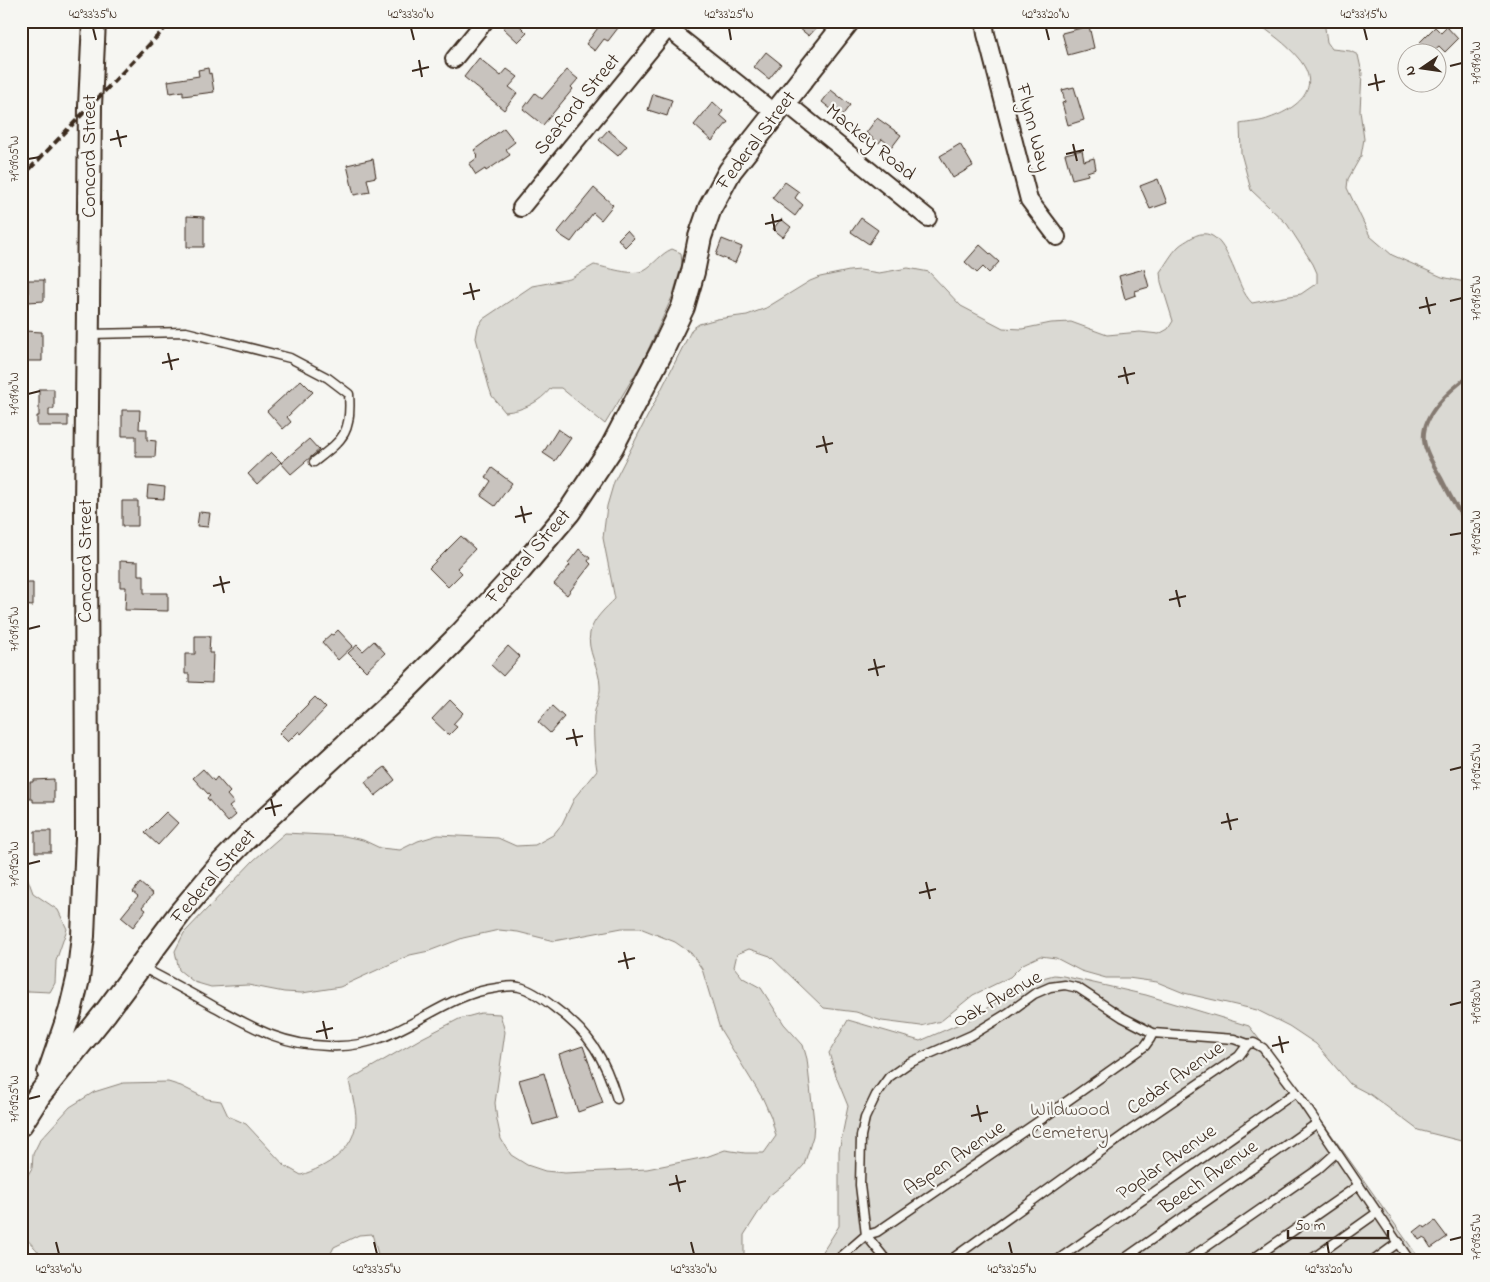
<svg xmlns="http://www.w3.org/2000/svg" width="1490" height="1282" font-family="'Indie Flower',sans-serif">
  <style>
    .green { fill: #dad9d3; stroke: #8a8278 }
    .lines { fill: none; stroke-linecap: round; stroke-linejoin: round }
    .stream { stroke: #857a71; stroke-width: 4 }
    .building { fill: #c8c3be; stroke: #3b2a1e }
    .lane-casing { stroke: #3b2a1e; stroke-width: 11 }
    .street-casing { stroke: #3b2a1e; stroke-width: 20 }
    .secondary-casing { stroke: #3b2a1e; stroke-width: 26 }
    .lane { stroke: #f6f6f2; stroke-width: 8 }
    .street { stroke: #f6f6f2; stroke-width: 16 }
    .secondary { stroke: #f6f6f2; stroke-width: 22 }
    .rail { stroke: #3b2a1e; stroke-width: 4; stroke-dasharray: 8 4; stroke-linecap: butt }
    .ticks { fill: none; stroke: #3b2a1e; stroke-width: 2 }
    .labels { text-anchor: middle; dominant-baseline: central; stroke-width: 4.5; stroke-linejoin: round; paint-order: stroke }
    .street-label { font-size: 20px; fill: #3b2a1e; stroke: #f6f6f2 }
    .park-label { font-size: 20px; fill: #63564b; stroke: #f6f6f2 }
    .neatline { fill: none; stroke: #3b2a1e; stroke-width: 2 }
    .ticks-label { font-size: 12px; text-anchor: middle; fill: #3b2a1e }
  </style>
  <rect width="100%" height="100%" fill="#f6f6f2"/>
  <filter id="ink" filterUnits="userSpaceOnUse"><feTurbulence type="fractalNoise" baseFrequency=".02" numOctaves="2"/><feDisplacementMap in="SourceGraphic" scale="10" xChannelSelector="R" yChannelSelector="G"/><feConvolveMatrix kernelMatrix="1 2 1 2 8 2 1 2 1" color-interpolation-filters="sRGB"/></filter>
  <g filter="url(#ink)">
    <path class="green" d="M1255,21H1324L1327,42L1332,49L1350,51L1358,55L1362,73L1360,111L1364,139L1361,156L1348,179L1347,188L1370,236L1392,255L1442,277L1469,283V1143L1418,1130L1371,1095L1350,1084L1316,1044L1289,1026L1257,1010L1184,993L1157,982L1128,978H1106L1081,971L1056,958L1040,956L1023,964L1010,977L973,995L941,1021L921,1026L882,1021L856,1012L824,1008L770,956L749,949L737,954L734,967L743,978L761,988L784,1024L803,1045L807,1059L814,1122L813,1136L804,1165L795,1175L769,1196L744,1235V1261H380L372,1234L359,1235L334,1247L327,1261H44C38,1248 27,1242 21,1231V1186L32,1168L33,1154L40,1140L70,1107L94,1092L123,1083L168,1082L181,1086L207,1099L221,1101L228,1116L246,1124L285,1166L301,1175C326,1167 356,1150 356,1119C356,1107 351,1093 349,1080L422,1038L459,1019L481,1013L500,1014L505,1032L495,1103L497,1120L501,1139L511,1155L527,1165L545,1171L565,1173L647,1169L706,1157L725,1150L745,1153H764L776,1136L771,1117L763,1099L720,1029L702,969L691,953L675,942L640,928H622L554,941L518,932L499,930L463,938L429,951L410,955L340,987L302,993L284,992L248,985L211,987L194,982L179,970L175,951L184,933L254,860L285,833L344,836L363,840L380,848L400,850L418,841L438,835L498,838L516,846L535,845L553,835L562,824L575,797L597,770C594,753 593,733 594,716C595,706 601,696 600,686C600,669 586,650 590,633C593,619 606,608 615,599L603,538L607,506L614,482L692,329L699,324L717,319L747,315L766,308L810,281L820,277L849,271L860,270L879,273L908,268L929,272L961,306L1003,328L1022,329L1051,323L1071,322L1107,335L1140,332L1159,334L1168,329L1173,321L1161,282L1160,272C1166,264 1171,254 1178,247C1182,243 1187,241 1191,238C1215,223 1226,251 1234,269C1239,281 1243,294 1252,303L1301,294L1317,283V273L1313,264L1287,224L1251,190L1241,153L1240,124C1250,122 1261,122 1270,118C1298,108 1323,88 1299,59C1287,44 1270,33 1255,21Z
      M672,249L681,253L682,264L673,295L643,361L605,424L561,388H551C540,402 522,411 505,412L492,396L489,387L476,338L478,327L483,319L532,286L570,279L594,265C606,267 634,277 644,270C655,264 660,254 672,249Z
      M21,869L26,874L33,893L58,910L67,929L56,961L55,983L50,992L29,991L21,994Z
      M1054,975L1063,976L1146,995L1249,1026L1326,1127L1421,1261H817L839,1226V1151L848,1106L837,1079L829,1053L848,1020L920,1041L975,1017L1012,991L1031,981Z"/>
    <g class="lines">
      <path class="stream" d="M1469,376C1451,389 1421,415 1424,440C1425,453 1435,467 1441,478C1449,494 1457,510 1469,524"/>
    </g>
    <path class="building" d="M510,21H515L527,33L518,42L503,28Z
      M603,21H609L618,28L608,41L604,39L595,51L586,44Z
      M790,21H810L817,27L809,36Z
      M1089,26L1094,48L1068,55L1062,33Z
      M1435,27L1441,33L1447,27L1458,39L1445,52L1439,46L1432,52H1430L1420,42Z
      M766,52L781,64L769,79L754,67Z
      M479,58L501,76L507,69L518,77L509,87L517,93L504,110L464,77Z
      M208,68L209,74L211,73L214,92L183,96V91L170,93L168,81L199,76L198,70Z
      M567,70L578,79L571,87L573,89L543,125L523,109L535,93L542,99Z
      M1074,87L1084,120L1068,125L1062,103L1065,102L1062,90Z
      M831,90L850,105L841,117L822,102Z
      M653,94L672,100L667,116L648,110Z
      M713,102L723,111L720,115L728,122L712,141L694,125Z
      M877,118L901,135L892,147L882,139L879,143L866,133Z
      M504,128L515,142L506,149L510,155L486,171L485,169L476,175L469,164L477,158L476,157L478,155L474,150Z
      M608,130L627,146L618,156L599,140Z
      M960,144L973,166L953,178L940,156Z
      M1082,150L1084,161L1094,158L1096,169L1087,172L1088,175L1072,179L1065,154Z
      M373,159L376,177L367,179L370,192L354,195L347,165Z
      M1158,179L1167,203L1150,209L1140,186Z
      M785,182L799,192L795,198L803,205L795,216L772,198Z
      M594,188L613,205L601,220L593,213L571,242L557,233Z
      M187,216L204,217V247H187Z
      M861,218L878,230L869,244L851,232Z
      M781,219L791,227L783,237L773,229Z
      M627,230L634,238L625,247L618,239Z
      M722,239L742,247L735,263L716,255Z
      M980,245L999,262L989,273L983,267L977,273L965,262Z
      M1144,269L1149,287L1135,291L1136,295L1125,299L1119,276Z
      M28,280H44V301L28,302Z
      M25,331L42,332V361H25Z
      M301,380L313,392L287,417L291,422L283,429L267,411Z
      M39,389H54V409H49V416H68V426H37V416H39Z
      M122,410H140L139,429H147V440L156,441L155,457H136V436H122Z
      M558,429L571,438L555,461L543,453Z
      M309,439L319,450L291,474L281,463Z
      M271,452L281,462L257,484L248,474Z
      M492,468L512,483L495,506L481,496L491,481L486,477Z
      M148,485L165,487L164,499L147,498Z
      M122,501H138V526H122Z
      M199,512L210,513L208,527L197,526Z
      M461,536L475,549L457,568L462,573L448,587L429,568Z
      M579,549L590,558L588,561L591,564L567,595L554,584L570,565L568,563Z
      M120,561L138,562V575H144V593H168V611L125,610L126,587H120Z
      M21,583H33V606L21,605Z
      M338,630L353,646L338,660L322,642L331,634L333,635Z
      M195,636H210L209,653H213L212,683L189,682V674H185V654H195Z
      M374,641L385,653L366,671L348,653L357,645L363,651Z
      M508,646L520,657L503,676L491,665Z
      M315,697L326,708L301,734L299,731L288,742L279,733Z
      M450,700L463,713L453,724L457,727L449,735L432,719Z
      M552,706L564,717L550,733L538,722Z
      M385,767L395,780L375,796L365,782Z
      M203,769L214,781L217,777L230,792L227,795L234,803L229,807L236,815L228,822L207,798L210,796L193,778Z
      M54,779V802H33V799H30V782H33V780Z
      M166,812L178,823L158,845L145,833Z
      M35,831H51V852H35Z
      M140,883L153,894L142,907L146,910L133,927L121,917L138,896L133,892Z
      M583,1046L603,1103L578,1112L559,1054Z
      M544,1073L557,1118L533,1125L519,1080Z
      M1435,1221L1447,1237L1431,1248L1424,1237L1419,1240L1414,1232L1423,1225L1425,1228Z"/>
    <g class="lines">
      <g class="lane-casing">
        <path id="lane" d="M90,334L186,332L290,358L328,378L349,394C352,434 343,439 314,462
          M142,967C166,980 191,993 215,1007C254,1028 282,1045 328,1046C346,1047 366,1044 383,1037C422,1022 454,993 497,988C504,987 512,985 519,987C532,990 545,1000 555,1008C590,1033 605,1059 617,1099
          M866,1235L860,1185L861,1136L865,1118L876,1095L889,1077L909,1063L972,1035L1008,1013L1034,994L1050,987L1065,985L1078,988L1122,1017L1153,1033L1234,1039L1248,1044L1254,1043L1263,1048L1296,1092L1410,1261
          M866,1235L887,1261
          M836,1261L866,1235L877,1232L1039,1121L1145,1046L1150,1039L1153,1033
          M949,1261L1132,1129L1239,1056L1248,1044
          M1056,1261L1296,1092
          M1121,1261L1316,1124
          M1186,1261L1317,1170L1336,1153
          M1250,1261L1359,1185
          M1309,1261L1378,1212
          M1373,1261L1399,1242"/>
      </g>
      <g class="street-casing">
        <path id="street" d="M659,21L776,114
          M984,21L986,34L1029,200L1057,237
          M454,59L485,21
          M785,102L928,218
          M521,208L668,28"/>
      </g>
      <g class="secondary-casing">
        <path id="secondary" d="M49,1073L70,1012L78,979L83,936L87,838L86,508L90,106L94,21
          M21,1124L40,1094L106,1012L180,913L222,863L255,829L400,695L461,634L520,570L569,512L612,447L661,353L683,307L693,272L700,237L710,208L730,171L848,21"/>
      </g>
      <use href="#lane" class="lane"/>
      <use href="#street" class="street"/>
      <use href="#secondary" class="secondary"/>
      <path class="rail" d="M21,178L172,21"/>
    </g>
  </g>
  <path class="ticks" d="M93,28L96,40M411,28L414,40M729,28L731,40M1046,28L1049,40M1364,28L1367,40M419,60L422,77M1450,66L1462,63M412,71L429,67M1375,74L1378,91M1368,85L1385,81M117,130L121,147M110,140L127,136M1073,144L1077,161M1066,154L1084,150M28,159L40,157M772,214L775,231M765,224L782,220M470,283L474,300M463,294L480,290M1426,297L1430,314M1450,301L1462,298M1419,308L1436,304M168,353L172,370M162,363L179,359M1124,367L1128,384M1118,377L1135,373M28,394L40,391M823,436L827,453M816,447L833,443M521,506L525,523M515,517L532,513M1450,535L1462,533M220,576L224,593M213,586L230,582M1176,590L1180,607M1169,600L1186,596M28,629L40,626M874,659L878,676M868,670L885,666M573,729L577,746M566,739L583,736M1450,770L1462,767M271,799L275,816M265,809L282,805M1227,813L1231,830M1221,823L1238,819M28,864L40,861M926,882L930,899M919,893L936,889M624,952L628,969M618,962L635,958M1450,1005L1462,1002M323,1021L327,1039M316,1032L333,1028M1279,1036L1283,1053M1272,1046L1289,1042M28,1099L40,1096M977,1105L981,1122M971,1116L988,1112M676,1175L680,1192M669,1185L686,1181M1450,1240L1462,1237M56,1242L59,1254M374,1242L377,1254M691,1242L694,1254M1009,1242L1012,1254M1327,1242L1329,1254"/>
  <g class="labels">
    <g class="street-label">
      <text transform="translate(578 105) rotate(-51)">Seaford Street</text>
      <text transform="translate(1032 128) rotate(76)">Flynn Way</text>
      <text transform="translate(757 141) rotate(-53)">Federal Street</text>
      <text transform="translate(870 143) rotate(39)">Mackey Road</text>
      <text transform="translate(90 156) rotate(-90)">Concord Street</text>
      <text transform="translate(529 557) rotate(-49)">Federal Street</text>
      <text transform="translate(86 561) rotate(-90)">Concord Street</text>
      <text transform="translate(214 877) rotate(-49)">Federal Street</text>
      <text transform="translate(998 1000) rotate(-29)">Oak Avenue</text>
      <text transform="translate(1176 1079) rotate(-35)">Cedar Avenue</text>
      <text transform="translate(955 1159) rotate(-34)">Aspen Avenue</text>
      <text transform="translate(1167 1163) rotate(-35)">Poplar Avenue</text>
      <text transform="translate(1209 1178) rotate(-35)">Beech Avenue</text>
    </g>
    <g class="park-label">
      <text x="1070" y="1110">Wildwood<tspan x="1070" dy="23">Cemetery</tspan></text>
    </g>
  </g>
  <rect width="1490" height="1282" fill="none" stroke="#f6f6f2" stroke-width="55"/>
  <g transform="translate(1422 68) rotate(257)"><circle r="24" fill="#f6f6f2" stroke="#aba49d"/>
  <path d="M0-4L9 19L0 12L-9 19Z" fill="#3b2a1e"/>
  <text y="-8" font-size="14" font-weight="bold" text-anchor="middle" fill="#3b2a1e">N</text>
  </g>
  <path d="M1288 1230v8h100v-8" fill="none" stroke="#3b2a1e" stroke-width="2.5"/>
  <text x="1295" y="1230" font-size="15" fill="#3b2a1e" stroke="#f6f6f2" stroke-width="4" paint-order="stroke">50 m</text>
  <rect x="28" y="28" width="1434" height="1226" class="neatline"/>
  <g class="ticks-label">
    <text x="93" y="18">42°33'35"N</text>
    <text x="411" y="18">42°33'30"N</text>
    <text x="729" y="18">42°33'25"N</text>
    <text x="1046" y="18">42°33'20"N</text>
    <text x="1364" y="18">42°33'15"N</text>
    <text transform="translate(1476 63) rotate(-90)" y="4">71°09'10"W</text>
    <text transform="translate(14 159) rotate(-90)" y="4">71°09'05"W</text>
    <text transform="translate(1476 298) rotate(-90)" y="4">71°09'15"W</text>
    <text transform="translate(14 394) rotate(-90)" y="4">71°09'10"W</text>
    <text transform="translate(1476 533) rotate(-90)" y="4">71°09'20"W</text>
    <text transform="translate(14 629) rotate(-90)" y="4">71°09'15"W</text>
    <text transform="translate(1476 767) rotate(-90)" y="4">71°09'25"W</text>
    <text transform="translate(14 864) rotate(-90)" y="4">71°09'20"W</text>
    <text transform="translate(1476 1002) rotate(-90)" y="4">71°09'30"W</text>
    <text transform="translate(14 1099) rotate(-90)" y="4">71°09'25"W</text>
    <text transform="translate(1476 1237) rotate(-90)" y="4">71°09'35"W</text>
    <text x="59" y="1273">42°33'40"N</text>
    <text x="377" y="1273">42°33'35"N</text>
    <text x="694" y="1273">42°33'30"N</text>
    <text x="1012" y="1273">42°33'25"N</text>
    <text x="1329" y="1273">42°33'20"N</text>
  </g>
</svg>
